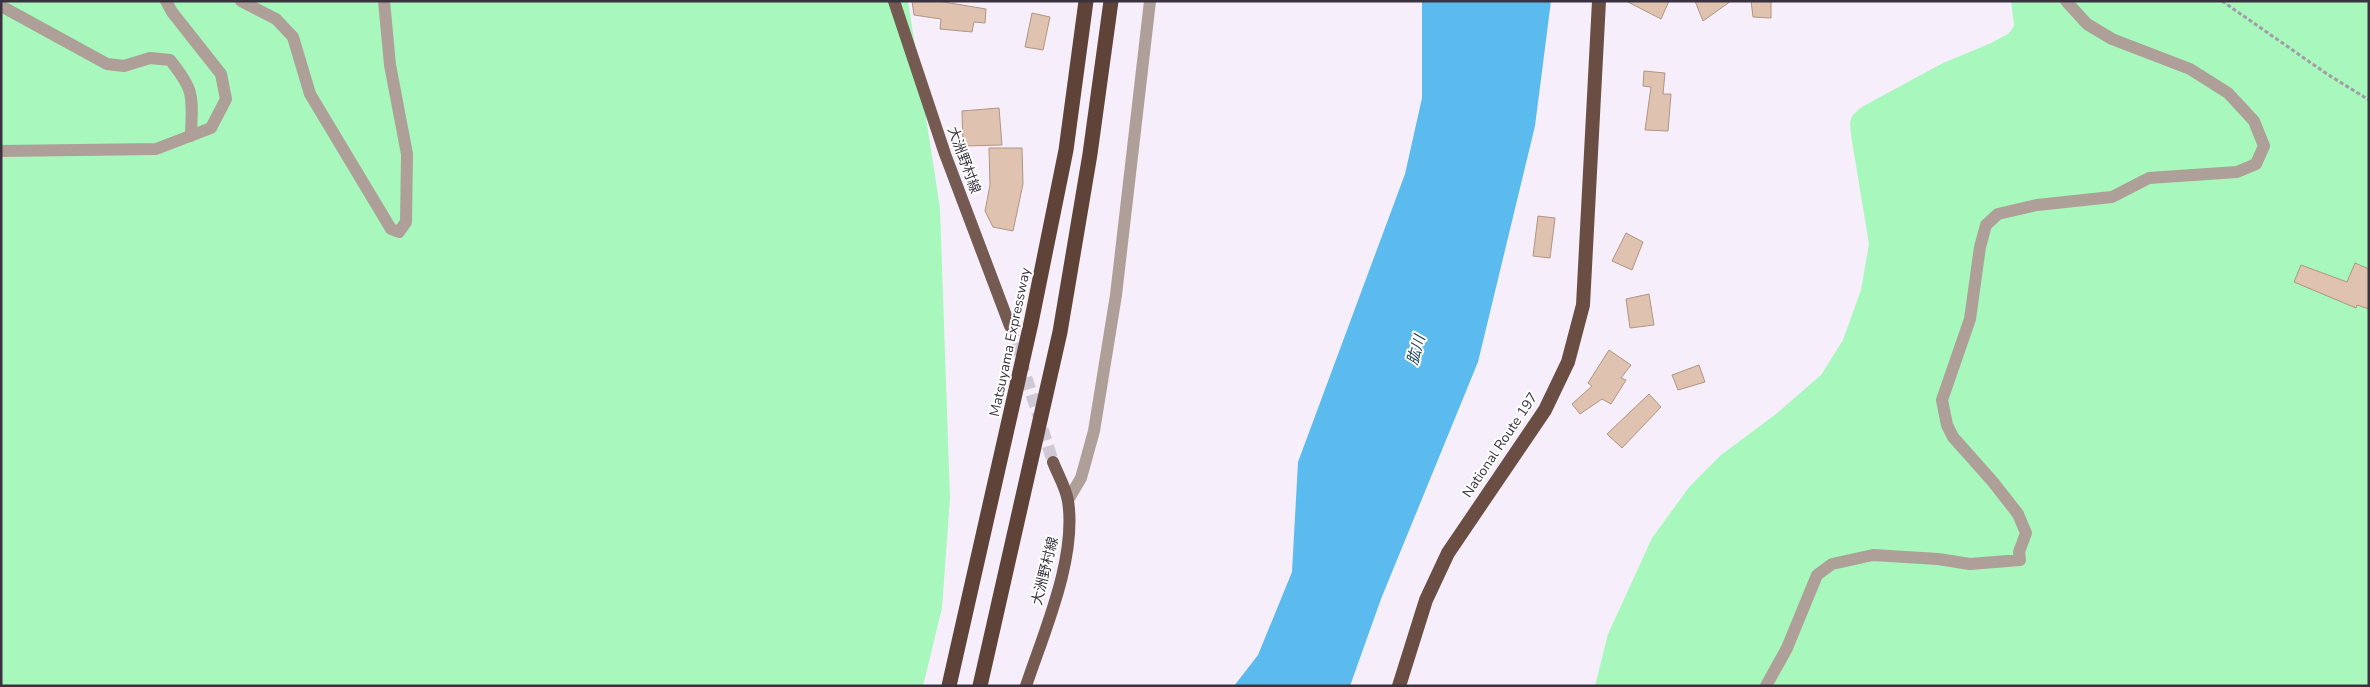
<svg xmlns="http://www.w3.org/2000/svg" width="2370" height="687" font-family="'Nunito Sans','Noto Sans JP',sans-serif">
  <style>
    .green { fill: #a8f7bc }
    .water { fill: #5cbbee }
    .building { fill: #dfc2af; stroke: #b09582 }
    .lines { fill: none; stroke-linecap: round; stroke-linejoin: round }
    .primary-tunnel { stroke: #d0c9d5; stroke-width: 12; stroke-dasharray: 12 6; stroke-linecap: butt }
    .path { stroke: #a39ca8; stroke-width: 3; stroke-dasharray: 4 2.5; stroke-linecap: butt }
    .minor { stroke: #ae9f99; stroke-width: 12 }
    .primary { stroke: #745a51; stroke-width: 12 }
    .trunk { stroke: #6a4e44; stroke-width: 14 }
    .motorway { stroke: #5f4338; stroke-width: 15 }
    .labels { text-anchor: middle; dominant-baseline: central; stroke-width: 4; stroke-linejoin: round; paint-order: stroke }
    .street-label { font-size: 14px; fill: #3a333f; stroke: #fff }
    .water-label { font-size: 15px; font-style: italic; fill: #20485e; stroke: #fff }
  </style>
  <rect width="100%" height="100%" fill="#f6effb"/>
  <path class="green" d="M1,1H908L940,208L950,498L942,608L923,686H1Z
    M2011,1H2369V686H1595L1608,634L1652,538L1690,486L1721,455L1776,414L1821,375L1843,340L1861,290L1869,244L1851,135L1850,123L1852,116L1860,108L1941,64L1991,43L2008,34L2014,26Z"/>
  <path class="water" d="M1422,1H1551L1535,126L1478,362L1381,599L1350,686H1234L1258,655L1292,572L1298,462L1405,174L1422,98Z"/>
  <path class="building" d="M912,1H938L986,9L985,23L974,22L972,32L940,29L941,19L914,15Z
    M1626,1H1669L1661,19Z
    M1695,1H1731L1703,21Z
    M1751,1H1771V18L1753,17Z
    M1032,13L1050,17L1043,50L1025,47Z
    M1644,71L1665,73L1663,94H1671L1668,131L1645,130L1651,87L1643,86Z
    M999,108L1002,145L963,146L962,111Z
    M989,148H1022L1023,184L1013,231L993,227L985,211L990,185Z
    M1538,216L1555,218L1550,258L1533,256Z
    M1626,233L1643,242L1632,270L1612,261Z
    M2355,263L2369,269V309L2357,305L2356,308L2294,282L2301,265L2347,282Z
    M1649,294L1654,325L1630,328L1626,299Z
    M1609,350L1631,365L1621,378L1626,380L1611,404L1602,399L1580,414L1572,404L1592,386L1588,383Z
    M1699,365L1705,382L1678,390L1672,375Z
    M1649,394L1661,407L1622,448L1607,434Z"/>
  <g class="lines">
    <path class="primary-tunnel" d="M1010,326L1053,462"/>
    <path class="path" d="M2222,1L2327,74L2369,100"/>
    <path class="minor" d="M241,1L276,19L293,37L310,94L391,229L399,232L406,222L407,154L390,65L384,1
      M1,6L107,64L124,66L150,58L170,60C196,92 192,97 191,136
      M1,151L156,149L211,128L226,99L221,74L172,12L166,1
      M1068,500L1081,478L1094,431L1116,295L1150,1
      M1766,686L1787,648L1817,575L1832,564L1873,555L1938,559L1970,564L2020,560L2019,552L2026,533L2018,514L1993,482L1953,437L1947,425L1942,400L1970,319L1980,247L1986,225L1998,214L2037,205L2112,197L2149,178L2237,172L2256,164L2264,146L2254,121L2228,93L2190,69L2112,39L2087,24L2066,1"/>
    <path class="primary" d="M894,1L945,154L1010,326
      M1026,686C1044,632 1077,558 1068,501C1066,488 1058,475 1053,462"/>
    <path class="trunk" d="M1399,686L1426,600L1448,553L1545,410L1568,362L1583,305L1599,1"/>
    <path class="motorway" d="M949,686L1031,323L1066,150L1086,1
      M980,686L1060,332L1090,154L1111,1"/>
  </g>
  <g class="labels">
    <g class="street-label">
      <text transform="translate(964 160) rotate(70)">大洲野村線</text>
      <text transform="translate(1010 342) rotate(-78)">Matsuyama Expressway</text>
      <text transform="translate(1500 445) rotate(-56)">National Route 197</text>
      <text transform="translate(1045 571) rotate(-76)">大洲野村線</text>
    </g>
    <g class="water-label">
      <text transform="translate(1416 350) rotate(-74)">肱川</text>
    </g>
  </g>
  <rect width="2370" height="687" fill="none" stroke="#3a333f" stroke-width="5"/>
</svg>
